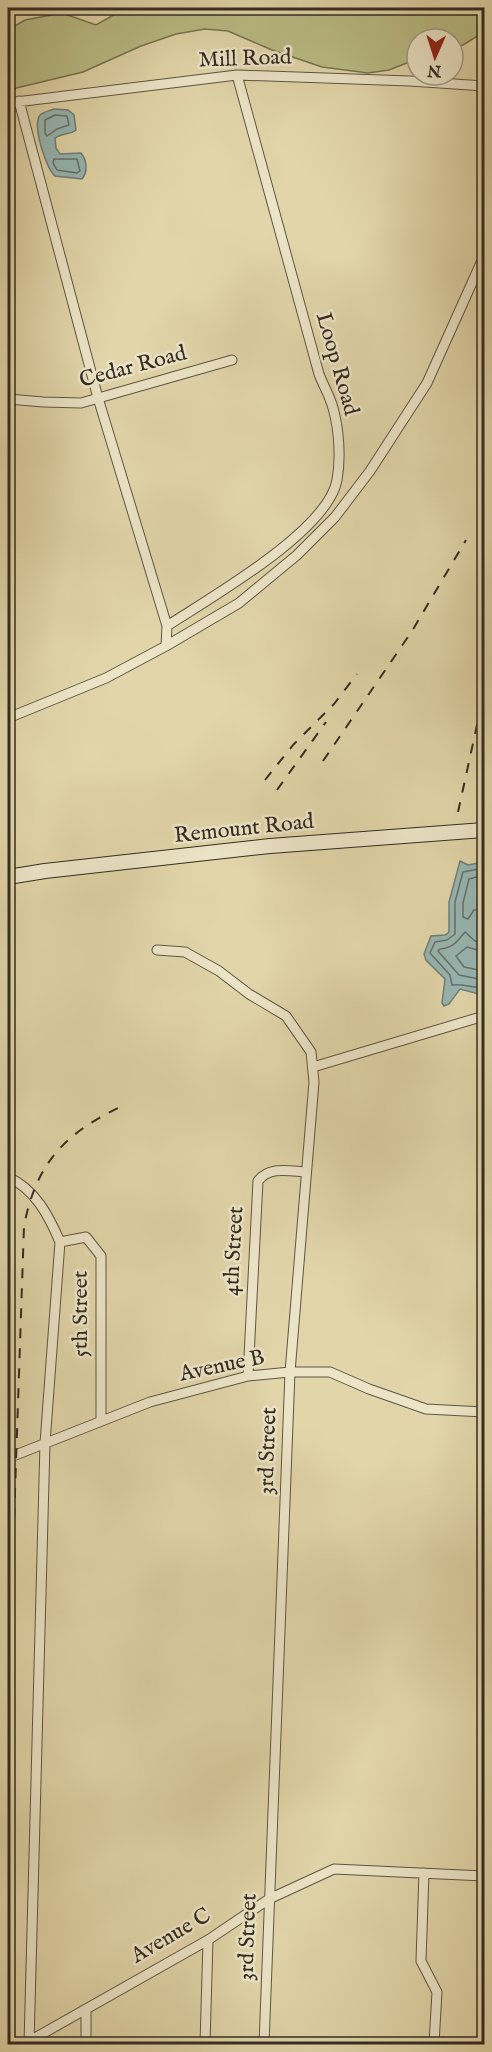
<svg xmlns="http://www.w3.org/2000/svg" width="492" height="2052" font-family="'IM FELL English',serif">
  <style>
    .green { fill: #b9bb84; stroke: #767453; stroke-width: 1.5 }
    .water { fill: #97b6b2; stroke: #6f7f78; stroke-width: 1.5 }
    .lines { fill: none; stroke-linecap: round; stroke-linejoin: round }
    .shore { stroke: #66716a; stroke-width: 1.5 }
    .street-casing { stroke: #5f5644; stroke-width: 11 }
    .secondary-casing { stroke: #342c22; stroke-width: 16 }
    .street { stroke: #ece4c7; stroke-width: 9 }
    .secondary { stroke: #ece4c7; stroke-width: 14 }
    .rail { stroke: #342c22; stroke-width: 2; stroke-dasharray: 10 10; stroke-linecap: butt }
    .labels { text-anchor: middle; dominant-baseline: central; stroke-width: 5; stroke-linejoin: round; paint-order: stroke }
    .street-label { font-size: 22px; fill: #342c22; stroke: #ece4c7 }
  </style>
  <rect width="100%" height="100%" fill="#e1d5a9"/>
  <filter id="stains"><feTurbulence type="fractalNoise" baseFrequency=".00333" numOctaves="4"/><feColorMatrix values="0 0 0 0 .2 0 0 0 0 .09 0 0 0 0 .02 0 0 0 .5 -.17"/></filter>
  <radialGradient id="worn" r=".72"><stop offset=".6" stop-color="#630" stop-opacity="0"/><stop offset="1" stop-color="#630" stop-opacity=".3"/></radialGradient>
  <path class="green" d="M126,8H484V32L463,45L453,48V39H417V59L389,70L368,73L322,67L272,50L228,31L205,29L176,34L141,46L83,72L8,90V30L25,20L62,13L96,25Z"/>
  <path class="water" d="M54,109L68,110L74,115L76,130C70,135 62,133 55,138L56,148L60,154L81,153C87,160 88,172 82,179L55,176C46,169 32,125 40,115C43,112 49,111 54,109Z
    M460,861L468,865L484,862V916L479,927L484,931V993L479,994L460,989L449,1004L444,1006L442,1003L445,979L426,960L424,954L431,936L445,935L449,932V902Z"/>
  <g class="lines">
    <path class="shore" d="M55,115L67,116L69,125L57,129L47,136L45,133V120Z
      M54,159H77L80,171L77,173L57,170L53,163Z
      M484,868L463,872L455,902V934L447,940L435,942L430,953L450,975L452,985C463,983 473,989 484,987
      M484,875L469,879L463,903V917L468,919L474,910L484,908
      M484,943L475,941L465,932C457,941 454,948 440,949L438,951L459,975L484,980
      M484,952L467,947L456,956L464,967L484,971"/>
    <g class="street-casing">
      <path id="street" d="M19,101L98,398L167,626
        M8,103L237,75L410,81L484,86
        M8,399L43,402L81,403L232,360
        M166,646L239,603L297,555L335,517L370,471L427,383L484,256
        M8,718L106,678L166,646L167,626C210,598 328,531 337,480C341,458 339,429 333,408C330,396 323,385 319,374L237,75
        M157,950L185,952L219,971L249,994L286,1016L311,1052L314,1082L290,1372L264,2044
        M313,1067L484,1016
        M8,1177C35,1189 49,1216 60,1242L45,1443L29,2044
        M60,1242L86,1237L101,1256V1421
        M248,1376L258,1181C269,1166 289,1171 306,1172
        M8,1458L150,1402L248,1376L290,1372H330L369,1389L426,1409L484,1412
        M424,1873L421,1961L437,1992L434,2044
        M26,2043L208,1940L269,1899L334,1869L484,1876
        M86,2044V2009
        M205,2044L208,1940"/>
    </g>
    <g class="secondary-casing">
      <path id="secondary" d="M8,877L45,871L270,846L484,830"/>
    </g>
    <use href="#street" class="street"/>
    <use href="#secondary" class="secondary"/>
    <path class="rail" d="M323,761L412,631L466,540
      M265,780L293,745L334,704L357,674
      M277,790L326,722
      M458,812L484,693
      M8,1698L24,1226C36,1164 64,1134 120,1107"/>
  </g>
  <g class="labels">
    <g class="street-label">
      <text transform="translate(245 59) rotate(-2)">Mill Road</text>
      <text transform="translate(337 364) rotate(74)">Loop Road</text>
      <text transform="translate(133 367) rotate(-15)">Cedar Road</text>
      <text transform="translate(244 829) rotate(-6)">Remount Road</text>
      <text transform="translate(234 1251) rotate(-87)">4th Street</text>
      <text transform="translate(81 1314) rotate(-90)">5th Street</text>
      <text transform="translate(222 1366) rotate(-12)">Avenue B</text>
      <text transform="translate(268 1451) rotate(-88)">3rd Street</text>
      <text transform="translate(171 1936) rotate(-30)">Avenue C</text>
      <text transform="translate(248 1937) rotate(-88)">3rd Street</text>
    </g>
  </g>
  <rect width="492" height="2052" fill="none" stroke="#e1d5a9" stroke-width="30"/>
  <rect x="9" y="9" width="474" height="2034" fill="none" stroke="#342c22" stroke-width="3"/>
  <rect x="15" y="15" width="462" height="2022" fill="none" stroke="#342c22" stroke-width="1.5"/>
  <g transform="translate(435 57) rotate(183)"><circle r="28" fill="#ece4c7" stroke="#a29a85" stroke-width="1.5"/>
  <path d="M0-4.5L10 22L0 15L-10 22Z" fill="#8f2418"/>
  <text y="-9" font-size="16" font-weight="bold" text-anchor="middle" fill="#342c22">N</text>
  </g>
  <rect width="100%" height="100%" filter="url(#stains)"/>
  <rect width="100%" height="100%" fill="url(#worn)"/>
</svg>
